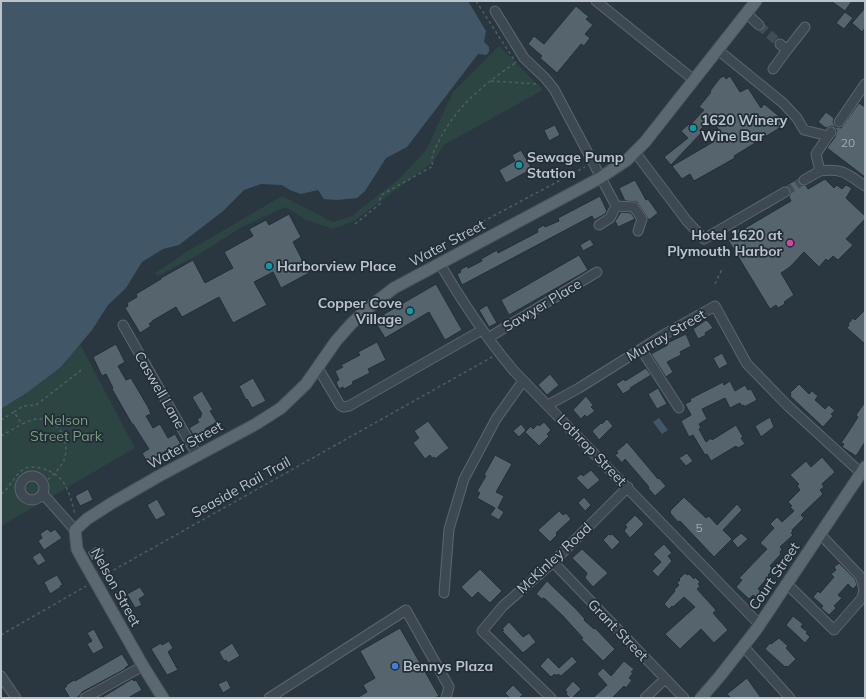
<svg xmlns="http://www.w3.org/2000/svg" width="866" height="699" font-family="Mulish,sans-serif">
  <style>
    .green { fill: #2c4442 }
    .water { fill: #415768 }
    .building { fill: #55646d; stroke: #242f38 }
    .lines { fill: none; stroke-linecap: round; stroke-linejoin: round }
    .minor-tunnel { stroke: #404c56; stroke-width: 9; stroke-dasharray: 9 4.5; stroke-linecap: butt }
    .minor-casing { stroke: #5c666e; stroke-width: 11 }
    .major-casing { stroke: #4a545d; stroke-width: 13 }
    .path { stroke: #4c605f; stroke-width: 1.5; stroke-dasharray: 3 3; stroke-linecap: butt }
    .minor { stroke: #3e4851; stroke-width: 9 }
    .major { stroke: #5c6870; stroke-width: 11 }
    .culture-dot { fill: #0f9aa8; stroke: #222d36; stroke-width: 1.5 }
    .hotel-dot { fill: #d1479c; stroke: #222d36; stroke-width: 1.5 }
    .shop-dot { fill: #3f7fe0; stroke: #222d36; stroke-width: 1.5 }
    .labels { text-anchor: middle; dominant-baseline: central; stroke-width: 3.5; stroke-linejoin: round; paint-order: stroke }
    .number-label { font-size: 12px; fill: #a2abb4 }
    .poi-label { font-size: 14px; font-weight: bold; fill: #bbc3cb; stroke: #222d36; text-anchor: start }
    .street-label { font-size: 14px; fill: #bbc3cb; stroke: #222d36 }
    .park-label { font-size: 14px; fill: #7b9e7e; stroke: #222d36 }
  </style>
  <rect width="100%" height="100%" fill="#2a3741"/>
  <path class="green" d="M499,46L543,90L444,145L433,162L354,221L333,229L306,220L285,207L240,228L198,255L158,276L155,273L188,251L282,196L333,222L352,216L400,178L426,150L453,92Z
    M80,344L135,448L1,526V409L28,392L61,367Z"/>
  <path class="water" d="M1,1H468L486,31L484,42L489,47V52L486,55L478,54L407,147L386,158L365,191L357,198L337,200L324,199L318,190L301,194L290,190L282,185L261,184L244,190L223,211L179,245L163,249L142,262L126,288L108,305L92,330L61,367L28,392L1,409Z
    M659,418L668,430L662,434L653,422Z"/>
  <path class="building" d="M831,1H852L845,11Z
    M576,6L589,17L586,19L593,25L585,34L590,38L584,46L581,44L557,73L540,58L542,56L528,44L534,36L544,44Z
    M865,8V28L862,32L852,23Z
    M845,12L853,18L844,29L836,23Z
    M724,76L726,79L730,76L740,92L748,88L761,108L764,104L785,121L778,129L734,156L735,158L694,181L690,174L682,179L672,166L713,142L712,140L721,135L712,118L700,130L702,132L671,165L664,157L688,138L681,131L689,124L690,125L704,110L699,107L711,92L710,91L720,78Z
    M859,103L865,107V177L827,148L835,137L837,130L832,126L826,128L818,122L826,112L834,118L833,122L835,127L841,128Z
    M555,125L560,135L549,141L544,130Z
    M521,150L532,169L506,183L499,170L515,161L512,155Z
    M799,178V183L801,185H806L808,189L825,179L834,188L837,185L842,189L846,185L852,188L846,198L865,216V219L846,239L853,245L838,260L833,256L828,261L826,259L819,267L804,252L790,267L781,273L794,295L784,302L785,304L778,308L776,305L770,309L728,240L735,236L732,232L738,228L740,231L791,201L789,197L791,192L790,189L785,186Z
    M635,180L646,200L648,199L658,213L649,220L637,202L625,201L619,188Z
    M600,196L607,211L605,214L594,220L592,216L462,285L457,274L461,272L460,270L467,266L468,268L482,261L481,259L497,250L498,253L538,232L537,229L544,225L545,227L559,221L558,218Z
    M621,212L631,213L635,219L618,227L615,221Z
    M289,214L301,237L293,242L309,273L281,288L273,272L254,282L267,305L233,323L219,297L182,317L176,307L152,321V322L149,324L151,326L140,333L125,308L128,306L127,303L137,297L136,294L161,279V278L193,260L205,283L233,268L224,252L253,236L249,229L266,220L269,225Z
    M590,239L594,245L583,251L580,245Z
    M579,255L588,270L509,315L501,300Z
    M436,284L462,330L445,340L429,312L385,338L374,320Z
    M487,305L497,323L489,327L479,310Z
    M865,310V344L847,328L849,325L848,324L853,318L855,320Z
    M706,320L707,321H708L713,328L705,333L706,335L698,339L693,329Z
    M686,334L691,346L680,352L681,355L667,362L673,372L666,377L651,354L666,346L665,344Z
    M377,342L386,360L368,369L370,373L352,382L353,384L344,389L343,387L339,389L336,382L339,380L335,371L343,367L341,365L360,355L358,352Z
    M116,344L125,362L118,366L126,380L131,378L148,407L151,414L146,416L153,428L160,424L168,438L175,434L182,446L170,452L169,449L156,457L158,461L149,466L142,453L149,449L133,424H132L112,389L113,388L106,374L102,376L93,357Z
    M722,353L728,364L719,369L713,358Z
    M646,368L651,375L630,388L631,389L623,394L616,384L624,379L625,381Z
    M550,374L559,385L547,395L538,385Z
    M253,378L266,401L252,408L247,399L246,400L239,386Z
    M730,381L735,391L745,385L748,390L751,389L757,400L744,407V405L742,406L740,403L730,408L725,398L702,409L707,419L699,424L701,428L699,429L706,442L711,438L712,440L736,425L743,437L741,438L745,444L738,448L736,446L711,461L707,454L705,455L693,435L689,437L681,421L691,415L685,404L691,401L690,399L723,382L724,385Z
    M799,384L809,394L812,391L818,396L815,400L825,409L829,405L835,411L831,414L833,416L823,427L790,396L791,394L790,393Z
    M658,388L667,404L657,409L648,394Z
    M202,391L213,410L210,411L217,422L205,429L207,433L196,439L189,428L199,422L197,419L201,417V415L202,414L192,397Z
    M586,396L593,405L591,407L595,411L587,417L585,415L581,419L573,410Z
    M865,402V442L856,456L842,447L844,444L841,443L853,425L858,417L856,415Z
    M770,417L774,427L761,437L755,426Z
    M607,419L613,426L599,440L592,431L601,423L602,424Z
    M428,421L449,448L435,459L434,457L432,458L430,455L425,459L413,443L419,438L414,431Z
    M544,422L551,430L547,434L549,436L539,446L525,432L531,426L533,429L538,424L539,426Z
    M521,424L526,430L519,437L513,431Z
    M627,442L658,479L659,478L666,486L655,496L648,488L649,487L625,459L622,463L615,455L618,453L616,452Z
    M687,453L693,461L686,466L679,458Z
    M495,455L512,464L496,492L504,496L498,508L504,512L499,520L490,515L495,508L477,498L480,493L477,491L486,476L484,475Z
    M822,457L835,472L822,484L824,487L820,490L823,494L801,515L804,518L792,530L793,532L791,533L793,535L780,547L782,549L780,552L781,554L770,566L773,569L768,575L769,576L758,589L761,591L756,597L753,595L749,599L736,587L742,580L739,578L767,549L760,543L774,528L770,524L777,517L782,522L794,511L790,507L792,506L788,502L800,490L797,486L799,484L790,475L806,461L811,467Z
    M591,470L600,480L588,490L576,478L581,474L583,476Z
    M88,489L93,500L80,506L75,496Z
    M584,497L591,505L585,511L578,503Z
    M684,497L706,518L709,516L717,525L737,504L742,510L723,530L732,539L714,557L680,521L678,522L670,513L671,512L670,511Z
    M157,499L166,515L156,520L147,505Z
    M559,511L563,515L566,513L571,519L556,533L557,535L550,542L538,530Z
    M635,515L644,524L630,538L624,531L627,527L625,525Z
    M47,529L51,532L55,529L62,538L44,550L38,541L42,538L40,534Z
    M741,533L748,539L738,548L732,541Z
    M609,534L611,535L612,534L620,542L612,550L603,540Z
    M664,544L672,553L668,556L672,561L658,577L652,571L661,562L653,554Z
    M101,545L105,551L92,561L87,552L96,546L97,547Z
    M582,549L608,573L593,587L585,578L587,573L572,558Z
    M40,552L46,561L38,566L32,557Z
    M839,563L855,579L857,585L853,589L848,584L838,595L842,598L834,606L836,608L829,615L821,608L823,606L813,597L818,591L820,593L834,577L831,574L836,570L834,567Z
    M480,569L502,591L490,603L478,592L472,598L461,587Z
    M685,573L687,575L689,574L694,579L695,577L700,582L698,584L700,586L697,589L716,610L713,613L728,630L714,643L701,629L680,649L665,634L695,607L684,597L673,607L672,606L669,609L664,604L675,591L674,590L679,585L677,583L680,580L679,579Z
    M57,575L63,585L60,586L61,587L50,594L44,582Z
    M547,581L577,610L585,619L584,620L594,629L595,628L615,649L603,661L581,639L583,638L562,615L544,598L542,599L536,594Z
    M140,587L145,595L139,599L142,605L135,608L127,594Z
    M793,616L803,624L801,627L808,632L806,633L810,637L805,643L786,625Z
    M509,622L523,637L529,633L536,642L523,653L502,631L504,630L502,629Z
    M400,628L439,696L435,698H357L367,692L363,685L375,678L360,651Z
    M94,629L104,648L93,654L87,644L92,641L87,633Z
    M779,638L788,646L786,648L796,659L788,667L787,666L785,667L765,649L770,643L771,644Z
    M169,641L173,648L168,652L178,670L167,675L151,649L161,643L162,645Z
    M232,643L240,656L228,663L226,660L224,661L219,652Z
    M122,654L129,665L125,668V669L82,692L80,695L76,698H70L64,688L67,686L66,685L74,680L75,681Z
    M572,656L577,662L561,676L558,674L556,676L555,674L551,677L540,666L548,657L559,668Z
    M624,661L634,669L631,672L633,673L629,678L632,680L626,688L624,686L612,698H593L607,685L597,674L603,668L611,676Z
    M747,678L761,698H731L727,694Z
    M132,679L134,681L136,680L142,690L128,698H101Z
    M227,680L231,688L223,693L218,684Z
    M573,681L581,689L572,698H570L566,694L567,692L565,690Z
    M513,685L523,695L519,698H510L505,693Z"/>
  <g class="lines">
    <path class="minor-tunnel" d="M759,25L780,44
      M785,192L804,180"/>
    <g class="minor-casing">
      <path id="minor" d="M596,1L694,80
        M495,11L524,58L545,78L554,89L616,206L634,207L642,219L638,231
        M746,13L759,25
        M780,44L787,50L805,27
        M718,50L783,103L797,118L804,130L828,136L831,132
        M773,69L787,50
        M839,122L865,84
        M828,136L816,154L820,171C843,168 847,174 865,186
        M635,152L687,221L704,239L785,192
        M804,180L820,171
        M599,225L610,218L616,206
        M440,264C462,301 486,338 514,371L760,625
        M123,325L197,455
        M488,338L597,272
        M641,349L679,408
        M318,368L340,405L343,407L349,406L482,330
        M548,405L579,388L665,334L715,306L747,364L788,406L861,473
        M20 488a12 12 0 1 1 24 0a12 12 0 1 1-24 0Z
        M43,494L75,530
        M553,562L684,698
        M787,584L834,630L862,598L864,589L860,576L820,534
        M444,593L449,529L464,479L496,419L523,381
        M743,646L790,698
        M1,676L16,698
        M85,698L143,666
        M269,698L406,610L449,687L446,698
        M551,698L482,631L503,606L553,562L628,487
        M645,698L665,679"/>
    </g>
    <g class="major-casing">
      <path id="major" d="M163,698L143,666L83,560L77,549L75,530L87,519L112,503L159,476L256,424L281,408L306,384L336,341L351,324L367,309L394,288L600,178L627,160L645,142L756,1
        M701,698L720,676L756,630L865,467"/>
    </g>
    <path class="path" d="M476,1L516,63
      M491,81L537,84
      M355,224L381,203L380,199L383,194L433,166C430,158 434,150 438,143C455,107 485,83 517,62
      M453,245L452,238L585,167
      M715,284L722,269
      M14,412L23,406L36,405L84,368
      M1,420L14,412L22,424C27,422 32,419 37,419C58,417 71,441 64,460C60,469 52,476 44,483
      M1,436L22,424
      M1,494C11,487 14,475 24,469C29,466 35,467 40,468C66,474 69,492 75,514
      M103,576L492,357
      M1,635L86,586"/>
    <use href="#minor" class="minor"/>
    <use href="#major" class="major"/>
  </g>
  <g class="culture-dot">
    <circle cx="693" cy="128" r="4"/>
    <circle cx="519" cy="165" r="4"/>
    <circle cx="269" cy="266" r="4"/>
    <circle cx="410" cy="311" r="4"/>
  </g>
  <circle class="hotel-dot" cx="790" cy="243" r="4"/>
  <circle class="shop-dot" cx="395" cy="666" r="4"/>
  <g class="labels">
    <g class="number-label">
      <text x="848" y="142">20</text>
      <text x="699" y="527">5</text>
    </g>
    <g class="poi-label">
      <text x="701" y="120">1620 Winery<tspan x="701" dy="16">Wine Bar</tspan></text>
      <text x="527" y="157">Sewage Pump<tspan x="527" dy="16">Station</tspan></text>
      <text x="782" y="235" text-anchor="end">Hotel 1620 at<tspan x="782" dy="16">Plymouth Harbor</tspan></text>
      <text x="277" y="266">Harborview Place</text>
      <text x="402" y="303" text-anchor="end">Copper Cove<tspan x="402" dy="16">Village</tspan></text>
      <text x="403" y="666">Bennys Plaza</text>
    </g>
    <g class="street-label">
      <text transform="translate(447 243) rotate(-28)">Water Street</text>
      <text transform="translate(542 305) rotate(-31)">Sawyer Place</text>
      <text transform="translate(666 335) rotate(-30)">Murray Street</text>
      <text transform="translate(160 390) rotate(60)">Caswell Lane</text>
      <text transform="translate(185 445) rotate(-29)">Water Street</text>
      <text transform="translate(592 450) rotate(46)">Lothrop Street</text>
      <text transform="translate(241 487) rotate(-29)">Seaside Rail Trail</text>
      <text transform="translate(554 558) rotate(-43)">McKinley Road</text>
      <text transform="translate(774 576) rotate(-56)">Court Street</text>
      <text transform="translate(116 587) rotate(61)">Nelson Street</text>
      <text transform="translate(618 630) rotate(46)">Grant Street</text>
    </g>
    <g class="park-label">
      <text x="66" y="420">Nelson<tspan x="66" dy="16">Street Park</tspan></text>
    </g>
  </g>
  <rect width="866" height="699" fill="none" stroke="#bbc3cb" stroke-width="4"/>
</svg>
